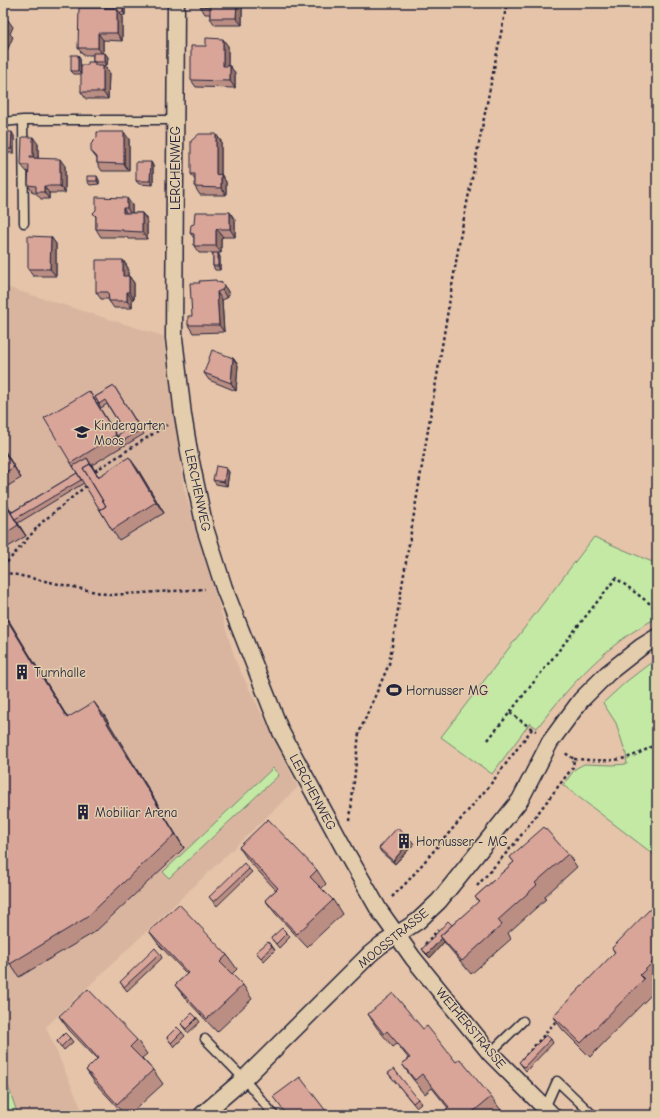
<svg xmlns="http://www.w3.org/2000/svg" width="660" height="1118" font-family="'Comic Neue',sans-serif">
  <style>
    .built { fill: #d9b5a0 }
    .green { fill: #c3e9a4; stroke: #728670 }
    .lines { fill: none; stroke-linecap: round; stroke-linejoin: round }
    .service-casing { stroke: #22223b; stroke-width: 11 }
    .minor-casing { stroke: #22223b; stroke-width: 19 }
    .path { stroke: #22223b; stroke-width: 2.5; stroke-dasharray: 3 3; stroke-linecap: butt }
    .service { stroke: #e3cdac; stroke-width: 8 }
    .minor { stroke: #e3cdac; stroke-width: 16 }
    .wall { fill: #bb8e84; stroke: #22223b }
    .shaded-wall { fill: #98746b; stroke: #22223b }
    .building { fill: #d9a599; stroke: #22223b }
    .labels { text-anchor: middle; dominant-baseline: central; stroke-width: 3; stroke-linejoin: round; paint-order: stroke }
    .street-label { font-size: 13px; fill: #22223b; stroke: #e3cdac }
    .poi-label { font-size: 13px; fill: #22223b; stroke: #e3cdac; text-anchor: start }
  </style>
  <rect width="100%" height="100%" fill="#e5c4a9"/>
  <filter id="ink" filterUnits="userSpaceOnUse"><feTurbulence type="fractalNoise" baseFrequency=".025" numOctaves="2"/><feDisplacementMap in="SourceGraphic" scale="8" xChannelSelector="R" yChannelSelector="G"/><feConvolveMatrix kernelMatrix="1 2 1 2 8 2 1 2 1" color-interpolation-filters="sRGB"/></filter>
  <g filter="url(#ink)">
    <path class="built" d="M3,286L163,336L184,489L206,562L236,662L298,787L46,1027L84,1115H3Z"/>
    <path class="green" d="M594,537L657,564V618C608,642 570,685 537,728L530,723L492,774L441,737Z
      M657,658V857L563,785L575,769L584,764L613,765L627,764L626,754L616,723L603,703L627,681Z
      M273,768L279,775L169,878L163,872Z
      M3,1072L18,1115H3Z"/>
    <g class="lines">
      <g class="service-casing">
        <path id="service" d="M23,120L24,223
          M3,122L23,120H175
          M205,1039L244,1079L274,1115
          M490,1053L523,1021
          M545,1108L557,1081L593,1115"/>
      </g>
      <g class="minor-casing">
        <path id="minor" d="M176,3L174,338L183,415L190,457L205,528L224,588L281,732L347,854L379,910L413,958L490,1053L552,1115
          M202,1115L244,1079L370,954L381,945L418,921L439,901L520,800L550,742L581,700L608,673L641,647L657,637"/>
      </g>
      <path class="path" d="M95,471L167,425
        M3,567L41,523L86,486
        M3,572L110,595L205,589
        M510,713L532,729
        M488,740L616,578L657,609
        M574,759C610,761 625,764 657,743
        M350,820L359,733L389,664L460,238L507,3
        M477,886L516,842L573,767L574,759L565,753
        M392,897L408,881L490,785L532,729L536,731
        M425,944L438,930
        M522,1060L558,1019"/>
      <use href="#service" class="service"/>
      <use href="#minor" class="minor"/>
    </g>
    <path class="wall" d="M123,3H125V15L122,16V41L103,40V53L108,57L107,65H104L109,72L108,99H86L81,92L88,65L93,62V55H83L78,48L105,8Z
      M242,3V25H215L210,18V14H205L200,6Z
      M206,46H228V66H230L235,73V88L196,87L191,80Z
      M80,59L81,74H74L71,71Z
      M3,132L14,136V153H3Z
      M129,139V171H102L97,163V159L91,151Z
      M221,141V174L226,182V195H200L195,187V180L191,174Z
      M38,144V158L65,166V193H49V199H41L36,193H33L28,185V172H27L21,165Z
      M151,162L153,166V185L139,184L136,181Z
      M99,180V184L90,185L87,181Z
      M132,205V213H142L147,220V239H128L127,237H101L96,229V217L93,213Z
      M235,220V237H223L221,238V253H218L220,257V270H215L213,266V253H199L194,246V238L190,233Z
      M51,237L56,244V276H33L28,269Z
      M123,260L128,268V276H129L134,283V299H132V308H114L109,301V299H101L96,292Z
      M218,282L222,283L227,290L229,294L227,298L222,300L224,332L193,333L188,325L192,316Z
      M233,358L238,365L236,391L209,380L204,373Z
      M114,386L144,434L124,446L118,435L124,431L107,404L101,408L95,397Z
      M96,402L123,446L92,465L97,475L98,476L137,468L164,513L119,540L112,530L84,483L18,523L26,536L3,550V498L12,512L77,473L71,463Z
      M3,448L21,478L3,489Z
      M226,468L229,472L227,486L216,484L213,480Z
      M3,611L68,718L104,715L184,848L95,932L19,977L3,953Z
      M414,844L395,864L381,852L379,848Z
      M239,847L317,870L326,884L321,889L333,900L342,914L307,947L275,913L265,900L276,890L248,860Z
      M568,854L577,867L545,896L546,899L508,933L511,939L471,974L450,949L444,942L430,958L425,953L422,949L452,925L479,902L475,897L514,862L510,857Z
      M249,869L252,872L217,906L209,897Z
      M657,910V981L651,988L654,992L590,1057L562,1029L553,1016L615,953L612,948Z
      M149,931L227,955L237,969L232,974L243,985L252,999L217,1032L185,998L175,985L187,974L159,945Z
      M287,933L290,937L279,948L271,938Z
      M272,946L275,950L264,961L256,952Z
      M160,954L162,958L127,991L120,982Z
      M368,1014L423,1029L491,1097L501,1110L495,1115H450L446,1109L448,1108L432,1088L425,1094L412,1078L402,1064L409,1059L397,1044L393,1047L377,1028Z
      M59,1016L137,1040L147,1054L142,1058L153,1070L163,1084L129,1115H125L95,1083L86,1070L97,1059L69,1030Z
      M197,1018L200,1022L188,1033L181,1024Z
      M182,1032L185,1036L174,1047L167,1037Z
      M70,1038L73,1042L64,1050L57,1041Z
      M551,1039L553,1043L526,1071L519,1062Z
      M388,1073L418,1099L421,1103L416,1107Z"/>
    <path class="shaded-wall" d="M123,3H125V15L123,12Z
      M237,3H242V25L236,18Z
      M117,8L122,16V41L117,33Z
      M8,20L13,27L10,34L13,37L3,60V41L4,28Z
      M98,33L103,40V55L98,48Z
      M223,39L228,46V73L223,66Z
      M105,53L108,57L107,65L105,62Z
      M78,55L80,59L81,74L78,71Z
      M103,65L109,72L108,99L103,92Z
      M230,66L235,73V88L230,81Z
      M12,132L14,136V153L11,149Z
      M124,132L129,139V171L124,164Z
      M216,134L221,141V182L216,175Z
      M33,137L38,144V163L33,156Z
      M60,159L65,166V193L60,186Z
      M151,162L153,166V185L150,181Z
      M221,174L226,182V195L221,188Z
      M97,176L99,180V184L97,181Z
      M44,186L49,193V199L44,192Z
      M127,198L132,205V216L127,208Z
      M123,208L128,215L123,213Z
      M230,212L235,220V237L230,229Z
      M142,213L147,220V239L142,232Z
      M217,229L223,237L221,238V253L216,246V230Z
      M51,237L56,244V276L50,269Z
      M218,253L220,257V270L218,266Z
      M123,260L128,268V284L123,276Z
      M129,276L134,283V299L129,292Z
      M222,283L227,290L229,294L227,298L222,290Z
      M127,292L132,299V308L127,301Z
      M217,292L222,300L224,332L219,325Z
      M233,358L238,365L236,391L231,383Z
      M89,391L96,402L123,446L116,435Z
      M3,448L21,478L14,467L3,450Z
      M129,457L137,468L164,513L156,502Z
      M87,458L92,466L105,487L90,464Z
      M226,468L229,472L227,486L224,482Z
      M3,498L15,519L26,536L18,525L3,500Z
      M3,611L76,732L67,718L3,613Z
      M94,702L104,715L184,848L175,834Z
      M411,840L414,844L395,864L393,861Z
      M442,938L444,942L430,958L427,954Z"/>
    <path class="building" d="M105,3H123V12H119L117,8H105Z
      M200,3H237L236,18H210V7L200,6Z
      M79,8H117V33H98V48H78Z
      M3,18L8,20L4,28L8,30L3,41Z
      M206,38L223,39V66H230V81L191,80V46H206Z
      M93,53H105V62H93Z
      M71,55H78V71H71Z
      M88,62H95V65H103V92H81V65H88Z
      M3,132H12L11,149H3Z
      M97,132H124V164L97,163V157L91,151V144L97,138Z
      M199,134H216V175L221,174V188L195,187V174H191V141Z
      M22,137H33V156H30V158L60,159V186H44V192H36V186L28,185L29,165H21Z
      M136,162H151L150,181H136Z
      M87,176H97V181H87Z
      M96,197L127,198V208H123V213H142V232L123,231V230L96,229V216L93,213L96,210Z
      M195,212H230V229H217L216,230V246H194V234L190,233L191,225L194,224Z
      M28,236L51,237L50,269H28Z
      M213,253H218V266H213Z
      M96,260H123V276H129V292H127V301H109L108,292H96Z
      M216,280L217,282L222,283L224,287L222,290L217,292L219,325H188V316H192L190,283H200L199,281Z
      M212,350L233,358L231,383L204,373Z
      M114,386L141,430L121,442L118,435L124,431L105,400L99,404L95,397Z
      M89,391L116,435L71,463L44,418Z
      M3,450L14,467L3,474Z
      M129,457L156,502L112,530L100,510L106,506L83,468L90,464L98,477Z
      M87,458L92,467L90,464L83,468L106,506L100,510L73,466Z
      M216,466L226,468L224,482L213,480Z
      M77,473L81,480L15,519L11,513Z
      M3,500L18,525L3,535Z
      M3,613L67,718L94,702L175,834L86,918L10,964L3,953Z
      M268,819L317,870L310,877L333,900L297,934L265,900L278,888L239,847Z
      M544,827L568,854L535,883L537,885L498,920L502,925L462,961L440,936L479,901L475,897L514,862L510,857Z
      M397,828L411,840L393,861L379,848Z
      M244,863L249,869L214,902L209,897Z
      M179,904L227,955L220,962L243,985L207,1019L175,985L188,973L149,931Z
      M653,906L657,910V958L640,975L644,979L581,1043L553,1016L615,952L612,948Z
      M448,921L452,925L440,936L442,938L427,954L422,949Z
      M282,928L287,933L276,944L271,938Z
      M268,942L272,946L261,958L256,952Z
      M155,948L160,954L124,987L120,982Z
      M88,989L137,1040L130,1047L153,1070L117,1104L86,1070L98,1058L59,1016Z
      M393,993L423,1029L427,1026L456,1062L460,1059L491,1097L469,1115H450L446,1109L449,1107L422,1074L415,1080L402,1064L410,1058L387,1031L384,1034L368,1014Z
      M192,1013L197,1018L186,1029L181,1024Z
      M177,1027L182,1032L171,1043L167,1037Z
      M65,1033L70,1038L61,1047L57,1041Z
      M546,1035L551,1039L524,1067L519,1062Z
      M394,1069L418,1099L413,1103L388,1073Z
      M300,1077L329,1115H287L273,1097Z"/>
  </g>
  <defs>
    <g id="school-bare" transform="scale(1.2)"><path d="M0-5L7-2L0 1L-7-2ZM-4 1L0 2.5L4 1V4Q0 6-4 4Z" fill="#22223b" stroke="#e3cdac" stroke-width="2.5" paint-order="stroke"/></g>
    <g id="building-bare" transform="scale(1.2)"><path d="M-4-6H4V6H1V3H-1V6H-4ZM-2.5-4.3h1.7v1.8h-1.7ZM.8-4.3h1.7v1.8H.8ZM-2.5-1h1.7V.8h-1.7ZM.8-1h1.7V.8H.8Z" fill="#22223b" stroke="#e3cdac" stroke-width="2.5" paint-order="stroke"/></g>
    <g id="stadium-bare" transform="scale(1.2)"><path d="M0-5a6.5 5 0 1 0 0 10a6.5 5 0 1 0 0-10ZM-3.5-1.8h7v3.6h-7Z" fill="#22223b" stroke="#e3cdac" stroke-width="2.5" paint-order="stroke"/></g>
  </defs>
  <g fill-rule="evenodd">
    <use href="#school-bare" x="82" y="432"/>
    <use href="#building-bare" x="22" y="672"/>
    <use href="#stadium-bare" x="394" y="690"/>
    <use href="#building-bare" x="83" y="812"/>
    <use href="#building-bare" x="404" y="841"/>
  </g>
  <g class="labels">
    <g class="street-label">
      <text transform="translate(175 168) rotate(-90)">LERCHENWEG</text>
      <text transform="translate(198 490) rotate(78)">LERCHENWEG</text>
      <text transform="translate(313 792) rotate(62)">LERCHENWEG</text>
      <text transform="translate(393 938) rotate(-39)">MOOSSTRASSE</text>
      <text transform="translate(471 1028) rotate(50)">WEIHERSTRASSE</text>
    </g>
    <g class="poi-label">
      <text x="94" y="425">Kindergarten<tspan x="94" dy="15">Moos</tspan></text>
      <text x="34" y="672">Turnhalle</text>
      <text x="406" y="690">Hornusser MG</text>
      <text x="95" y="812">Mobiliar Arena</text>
      <text x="416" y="841">Hornusser - MG</text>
    </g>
  </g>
  <rect width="660" height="1118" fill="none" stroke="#e3cdac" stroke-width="16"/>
  <rect x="8" y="8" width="644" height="1102" fill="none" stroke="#22223b" stroke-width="1.5" filter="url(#ink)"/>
</svg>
